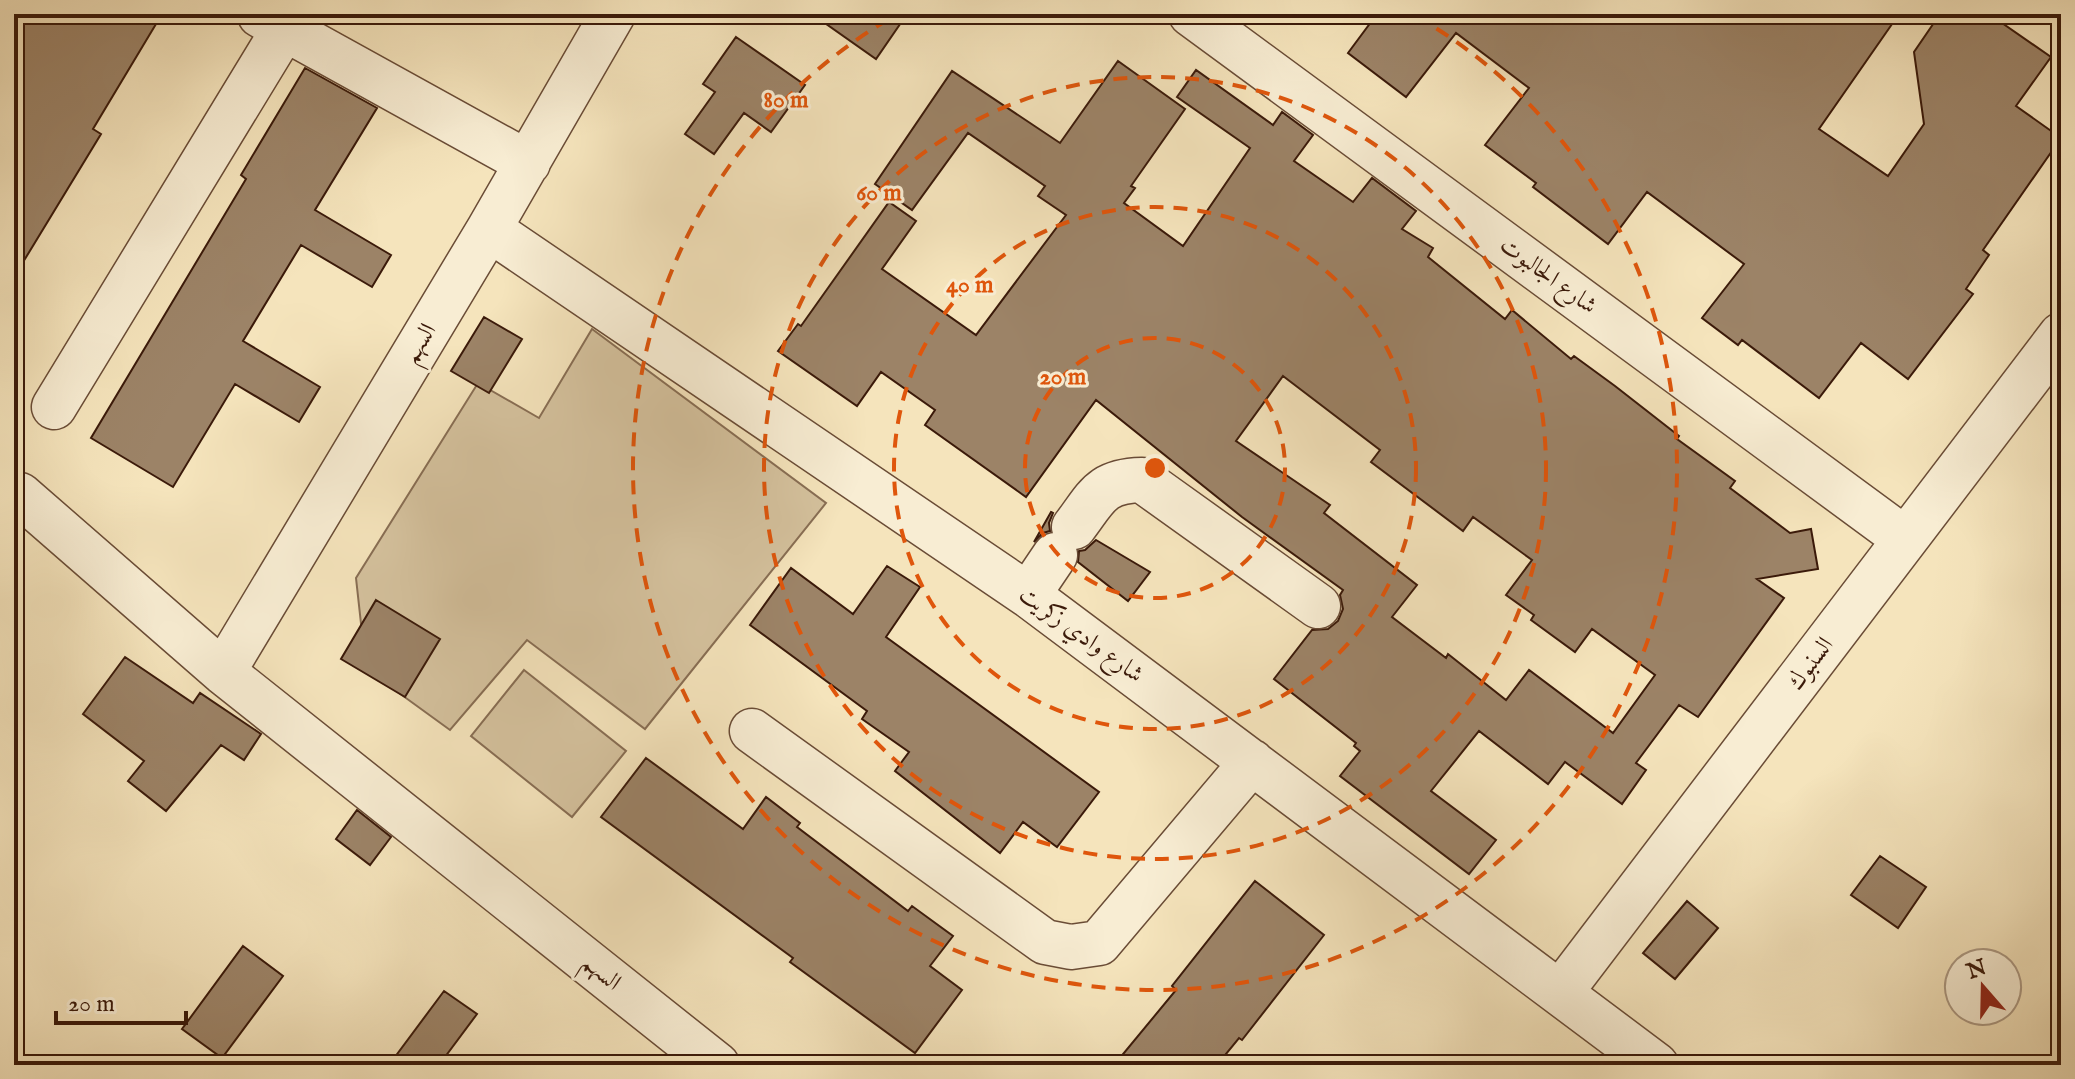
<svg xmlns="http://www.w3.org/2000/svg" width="2075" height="1079" font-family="'IM FELL English',Amiri,serif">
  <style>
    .green { fill: #d5c29e; stroke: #886e54; stroke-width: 2 }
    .building { fill: #9c8367; stroke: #3b1a0a; stroke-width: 2; fill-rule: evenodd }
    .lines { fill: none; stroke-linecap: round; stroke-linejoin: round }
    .minor-casing { stroke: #6a4c36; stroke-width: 47 }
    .minor { stroke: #f8edd3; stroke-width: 44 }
    .ring { fill: none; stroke: #df560c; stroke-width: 4; stroke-dasharray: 14 10 }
    .labels { text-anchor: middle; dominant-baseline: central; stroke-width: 6; stroke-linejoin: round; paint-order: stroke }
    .street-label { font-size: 24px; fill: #3b1a0a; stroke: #f8edd3 }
    .centre { fill: #df560c; stroke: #f8edd3; stroke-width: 4 }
    .ring-label { font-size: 24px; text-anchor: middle; font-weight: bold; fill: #df560c; stroke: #f8edd3; stroke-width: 6; stroke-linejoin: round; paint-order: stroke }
  </style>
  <rect width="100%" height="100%" fill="#f5e4bc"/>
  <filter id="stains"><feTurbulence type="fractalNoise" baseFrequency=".0025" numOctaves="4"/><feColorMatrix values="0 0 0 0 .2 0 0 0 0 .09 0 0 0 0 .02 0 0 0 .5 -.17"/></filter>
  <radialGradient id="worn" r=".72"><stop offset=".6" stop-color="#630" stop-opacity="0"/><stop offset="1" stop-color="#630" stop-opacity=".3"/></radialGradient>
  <path class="green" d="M592,329L826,503L645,729L527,640L450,730L366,669L356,578L478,383L539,418Z
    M524,670L626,751L572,817L471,736Z"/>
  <path class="building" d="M14,14H162L93,129L101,134L14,277Z
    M812,14H907L876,59Z
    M1377,14H1899L1819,129L1888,176L1924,124L1914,52L1940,14H1989L2051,57L2016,106L2061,138L1983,250L1989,255L1966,289L1973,294L1908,379L1861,343L1819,398L1742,340L1738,345L1702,318L1744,264L1647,192L1608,244L1533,187L1536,183L1485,145L1529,88L1456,33L1406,97L1348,53Z
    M736,37L805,85L771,132L744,113L714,154L685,134L715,92L703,84Z
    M1118,61L1185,109L1131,186L1135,188L1124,203L1183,246L1250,148L1177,97L1196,70L1273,125L1282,112L1313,135L1294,161L1353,202L1372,178L1416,211L1402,229L1433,248L1428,257L1505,319L1512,310L1571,359L1574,356L1615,386L1679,436L1677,439L1735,481L1730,488L1790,533L1811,529L1818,569L1757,579L1784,598L1698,717L1679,705L1636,763L1646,770L1622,804L1565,762L1548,784L1479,731L1431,791L1496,840L1469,874L1340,776L1360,751L1354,746L1356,743L1274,679L1312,630L1328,629L1338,621L1343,609L1340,595L1343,590L1242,517L1096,400L1026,497L925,425L935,410L881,372L857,406L778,351L798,324L801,326L889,202L916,221L882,269L976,335L1066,215L1038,196L1045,186L968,133L912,210L875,184L952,71L1060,143ZM1283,376L1380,450L1371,462L1463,531L1473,517L1532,560L1506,595L1534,615L1531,620L1575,652L1592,629L1655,675L1613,733L1529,670L1506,700L1448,654L1446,658L1392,617L1417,585L1324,513L1330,505L1236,441Z
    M305,68L377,108L315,210L391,255L372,287L301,245L243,341L320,387L299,422L235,384L173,487L91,438L246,179L241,175Z
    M484,317L522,339L489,393L451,371Z
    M1051,512L1053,513L1049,523L1050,531L1043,533L1034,542Z
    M1096,540L1150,572L1128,601L1078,562L1079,551L1085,550Z
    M887,566L920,587L886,637L1099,792L1057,847L1023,822L1000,853L895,771L909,752L862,719L867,711L750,625L791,568L853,614Z
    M376,600L440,639L405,697L341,659Z
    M125,657L193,703L200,693L261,734L244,760L221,745L166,811L128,781L144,761L83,714Z
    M646,758L743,829L766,797L800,823L797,827L908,911L912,906L953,936L930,966L962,990L915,1053L790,962L793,958L601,817Z
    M357,810L391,837L370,865L336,839Z
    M1880,856L1926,887L1898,928L1851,895Z
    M1255,881L1324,935L1242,1040L1239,1038L1217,1065H1114L1176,990L1172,986Z
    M1687,901L1718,928L1675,979L1643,953Z
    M243,946L283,976L222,1058L182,1029Z
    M444,991L477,1014L439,1065H389Z"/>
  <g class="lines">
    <g class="minor-casing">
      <path id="minor" d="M1191,14L1905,539
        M260,15L528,163
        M489,229L1028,595L1656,1065
        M54,407L284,29
        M20,495L223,672L717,1065
        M1074,527C1097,497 1100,481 1142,480L1318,606
        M1028,595L1055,555
        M223,672L489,229L613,14
        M752,731L1045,942L1071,947L1099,943L1252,762
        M1560,993L2061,335"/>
    </g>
    <use href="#minor" class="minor"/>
  </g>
  <g class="ring">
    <circle cx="1155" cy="468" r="130"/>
    <circle cx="1155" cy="468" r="261"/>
    <circle cx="1155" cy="468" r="391"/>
    <path d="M1416 16A522 522 0 1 1 894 16"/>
  </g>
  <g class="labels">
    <g class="street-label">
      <text transform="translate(1548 276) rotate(36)">شارع الجالبوت</text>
      <text transform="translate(420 344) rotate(-59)">السهم</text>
      <text transform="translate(1081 635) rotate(36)">شارع وادي زكريت</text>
      <text transform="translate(1811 664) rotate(-53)">السنبوك</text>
      <text transform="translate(601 973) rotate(39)">السهم</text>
    </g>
  </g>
  <circle cx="1155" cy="468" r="12" class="centre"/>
  <g class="ring-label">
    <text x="786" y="107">80 m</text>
    <text x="879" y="200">60 m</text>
    <text x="970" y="292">40 m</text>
    <text x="1063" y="384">20 m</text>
  </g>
  <rect width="2075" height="1079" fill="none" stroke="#f5e4bc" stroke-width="48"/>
  <rect x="16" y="16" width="2043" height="1047" fill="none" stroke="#3b1a0a" stroke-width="4"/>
  <rect x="24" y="24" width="2027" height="1031" fill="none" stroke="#3b1a0a" stroke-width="2"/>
  <g transform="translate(1983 987) rotate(340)"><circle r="38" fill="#f8edd3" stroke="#ac9983" stroke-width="2"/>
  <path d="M0-6L14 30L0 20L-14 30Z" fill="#8f2418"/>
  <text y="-12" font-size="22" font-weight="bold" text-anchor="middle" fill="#3b1a0a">N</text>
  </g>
  <path d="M56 1011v12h130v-12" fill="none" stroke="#3b1a0a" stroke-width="4"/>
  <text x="68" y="1011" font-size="24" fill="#3b1a0a" stroke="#f8edd3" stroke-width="6" paint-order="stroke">20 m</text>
  <rect width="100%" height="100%" filter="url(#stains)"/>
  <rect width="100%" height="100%" fill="url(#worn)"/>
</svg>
